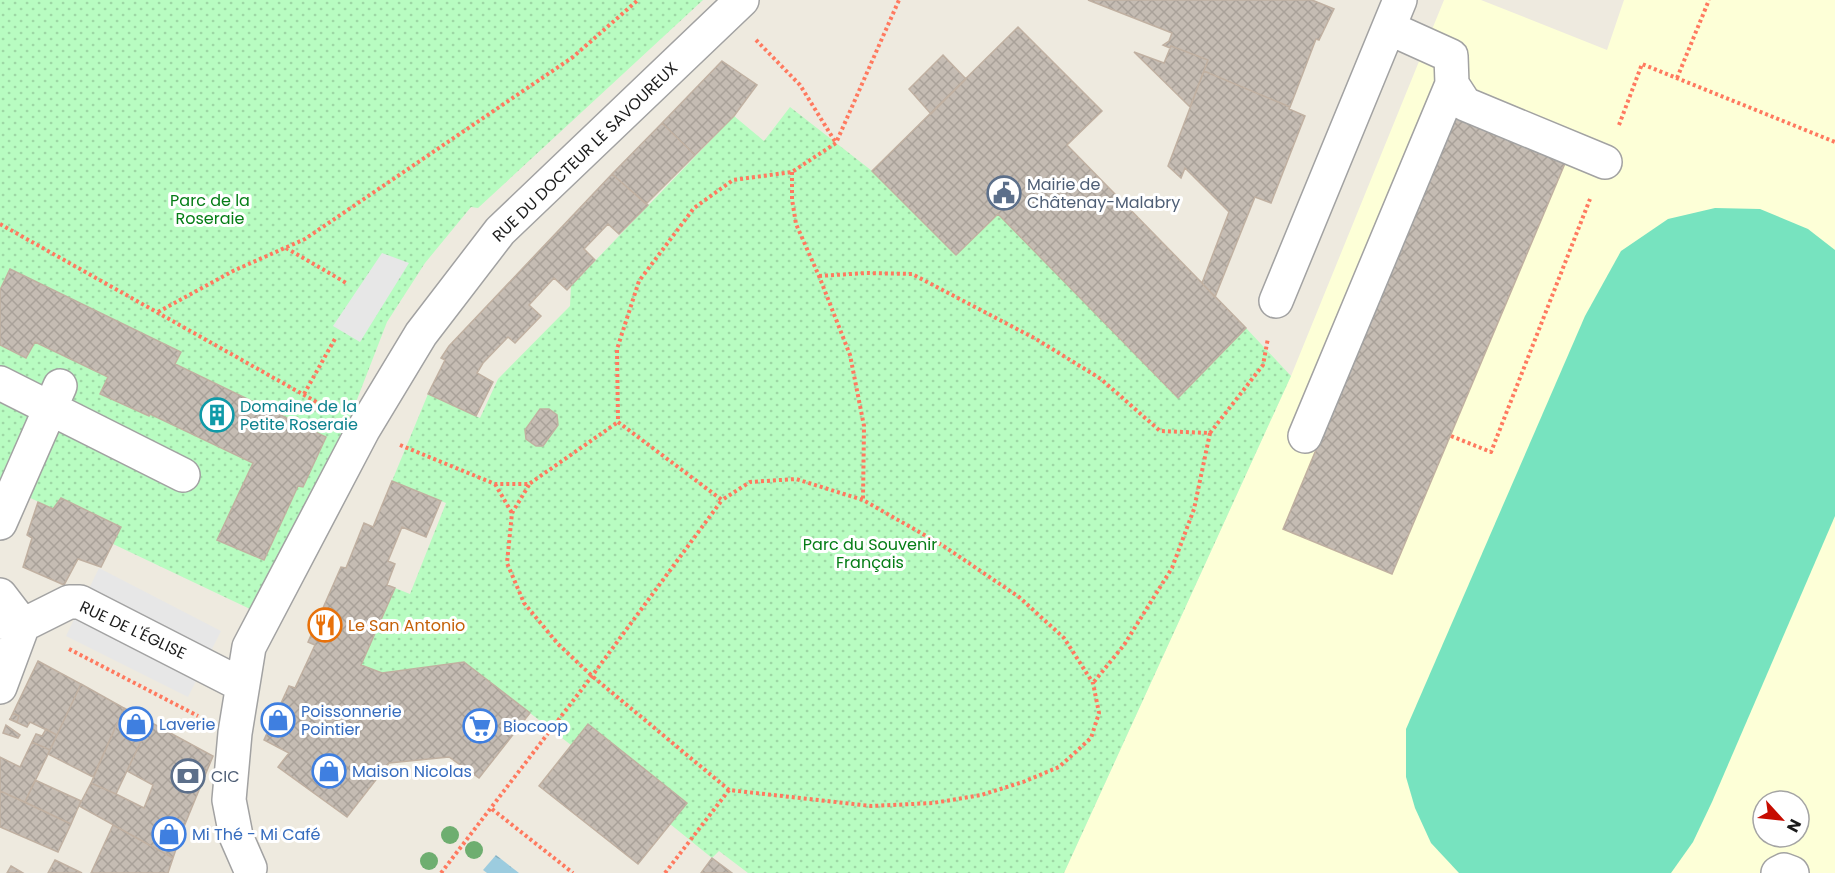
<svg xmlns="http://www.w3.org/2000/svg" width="1835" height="873" font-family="Poppins,sans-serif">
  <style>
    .education { fill: #fdffd7; fill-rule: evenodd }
    .park { fill: url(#park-dots) }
    .pitch { fill: #77e3bf }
    .parking { fill: #e7e7e7 }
    .water { fill: url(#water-ripples) }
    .building { fill: url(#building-cross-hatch); stroke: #c0b0a1; stroke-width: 1.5 }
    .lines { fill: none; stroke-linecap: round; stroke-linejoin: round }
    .minor-casing { stroke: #a2a2a2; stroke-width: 36 }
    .path { stroke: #ff795f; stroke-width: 4; stroke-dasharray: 3 3; stroke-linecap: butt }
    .minor { stroke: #fff; stroke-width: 33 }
    .tree { fill: #6eae70 }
    .labels { text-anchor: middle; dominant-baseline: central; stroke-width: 6; stroke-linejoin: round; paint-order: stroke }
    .street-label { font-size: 16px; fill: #1b1b1b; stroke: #fff }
    .service-label { font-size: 16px; fill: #4e5e75; stroke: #fff; text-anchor: start }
    .park-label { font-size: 16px; fill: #057d16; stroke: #fff }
    .culture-label { font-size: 16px; fill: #0d838f; stroke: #fff; text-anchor: start }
    .food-label { font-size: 16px; fill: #c56008; stroke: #fff; text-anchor: start }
    .shop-label { font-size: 16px; fill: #366cbe; stroke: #fff; text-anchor: start }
  </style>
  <defs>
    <pattern id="park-dots" width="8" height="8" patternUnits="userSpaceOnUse" patternTransform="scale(1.5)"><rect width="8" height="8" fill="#b8fcc1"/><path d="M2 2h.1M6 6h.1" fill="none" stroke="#9ed7a5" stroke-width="1.8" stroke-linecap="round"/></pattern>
    <pattern id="water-ripples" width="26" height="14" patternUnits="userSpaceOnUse" patternTransform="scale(1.5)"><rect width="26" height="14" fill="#9cccdf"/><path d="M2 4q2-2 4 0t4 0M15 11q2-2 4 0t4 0" fill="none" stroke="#86afbf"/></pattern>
    <pattern id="building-cross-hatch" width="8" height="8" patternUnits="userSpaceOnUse" patternTransform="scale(1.5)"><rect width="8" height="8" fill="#c5bcb3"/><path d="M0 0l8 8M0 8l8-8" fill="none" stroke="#a9a199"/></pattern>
  </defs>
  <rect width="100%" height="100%" fill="#eeeadf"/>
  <path class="education" d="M1444,0H1481L1607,50L1624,0H1835V873H1064L1291,376ZM1763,801H1799V837H1763Z"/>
  <path class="park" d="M0,0H703L478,208L471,207L425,263L387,322L351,415L250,609L113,544L121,527L61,498L53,509L0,483Z
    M790,107L872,171L956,255L998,214L1178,398L1246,328L1291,376L1064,873H748L719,851L712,858L670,824L687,803L588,724L571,745L530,713L382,673L361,665L395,588L410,594L446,503L392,481L428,394L480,418L498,379L570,306L571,286L734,116L764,141Z"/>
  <path class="pitch" d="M1715,208L1760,209L1808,229L1835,250V516L1712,802L1693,842L1671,873H1459L1431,843L1415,808L1406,777V729L1585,316L1621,251L1668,219Z"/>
  <path class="parking" d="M382,253L409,263L360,342L333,326Z
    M99,568L221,631L188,697L66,636Z"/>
  <path class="water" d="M496,855L519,873H487L483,870Z"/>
  <path class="building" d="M1088,0H1312L1334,9L1319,40L1316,39L1290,107L1204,71L1208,60L1171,46L1170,48L1163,45L1169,41L1172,33Z
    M1018,27L1102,111L1067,145L1246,328L1178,398L998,214L956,255L872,171Z
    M1171,46L1208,60L1190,107L1134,52L1164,63Z
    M943,55L966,79L931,114L909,89Z
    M722,61L757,85L734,116L695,155L662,123Z
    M1204,71L1290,107L1289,109L1305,116L1271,203L1255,197L1215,297L1202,283L1229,212L1185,168L1181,178L1168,166Z
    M1458,109L1569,154L1392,574L1283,529Z
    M662,123L695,155L646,204L612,174Z
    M612,174L648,205L619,234L608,224L584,249L595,260L567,290L554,278L529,305L541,316L515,343L508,337L483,363L477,373L493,382L476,416L428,394L445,360L441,358L449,346Z
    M10,269L181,352L175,364L326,437L303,487L298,486L264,560L217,540L253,463L150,414L149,416L100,394L108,377L35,342L26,358L0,345V290Z
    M540,409H549L557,415L558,425L543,446H536L526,439L525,430Z
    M392,481L441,501L426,537L402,527L388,561L395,564L387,585L395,588L361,665L382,673L464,662L530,713L479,778L449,757L389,763L347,817L278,767L289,753L264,740L289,686L295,688L315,645L308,642L341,567L346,568L364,523L373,527Z
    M61,498L121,527L101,567L78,559L64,585L23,567L32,538L27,535L38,502L53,509Z
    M38,661L81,684L57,735L30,722L27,727L9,719L17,722L19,716L13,713Z
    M81,684L124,708L93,777L48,754Z
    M124,708L150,722L116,794L91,783Z
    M13,713L19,716L17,722L10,719Z
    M150,722L213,756L183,829L173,858L79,806L91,783L116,794L144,808L153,785L127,771Z
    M588,724L687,803L638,864L539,786Z
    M6,725L20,735L18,738L3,733Z
    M46,729L57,735L50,750L32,742L36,734L42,736Z
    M32,742L50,750L25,802L0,791V757L20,767Z
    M35,780L81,801L71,824L25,802Z
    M0,791L71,824L58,852L0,827Z
    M113,825L173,858L168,873H91Z
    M712,858L732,873H701Z
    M55,860L82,873H48Z
    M11,866L23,873H7Z"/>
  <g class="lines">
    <g class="minor-casing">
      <path id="minor" d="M1389,28L1451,56L1452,84L1465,104L1605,162
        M1276,301L1400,0
        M0,383L183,475
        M1305,436L1452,84
        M0,523L60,386
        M0,595L23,625
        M0,622L23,625L69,602H80L242,685
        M0,687L23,625
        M250,868L236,836L229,800L235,733L249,647L363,430L421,334L500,231L742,0
        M1778,873L1784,870L1792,873"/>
    </g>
    <path class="path" d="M756,40L800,85L836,143
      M1677,78L1709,0
      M1619,125L1642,64L1835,142
      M792,172V199L796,224L819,276L850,355L864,426L863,500
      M0,224L329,409
      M286,248L348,284
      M819,276L866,273L912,274L1036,339L1101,379L1160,431L1210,433L1194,509L1172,568L1124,645L1093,683
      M158,312L233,271L305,239L573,57L638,0
      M304,394L336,337
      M1210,433L1263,365L1268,338
      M1451,436L1491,452L1590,199
      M400,445L495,484H529L618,422
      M495,484L512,513
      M529,485L512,513L507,563L524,603L558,644L592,676L729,790
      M69,649L198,716
      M492,809L573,873
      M441,873L592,676L722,500L618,422L617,349L639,281L694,208L733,180L792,172L836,143L899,0
      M665,873L729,790L871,806L933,803L981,795L1023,782L1059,767L1091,738L1099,713L1093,683L1064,638L1019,597L942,545L863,500L796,479L750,482L722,500"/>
    <use href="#minor" class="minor"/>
  </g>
  <g class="tree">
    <circle cx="450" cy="835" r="9"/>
    <circle cx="474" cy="850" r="9"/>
    <circle cx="429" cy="861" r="9"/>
  </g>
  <defs>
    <g id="civic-ring" transform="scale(1.725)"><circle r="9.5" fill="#fff" stroke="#5c6f8a" stroke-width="1.5"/><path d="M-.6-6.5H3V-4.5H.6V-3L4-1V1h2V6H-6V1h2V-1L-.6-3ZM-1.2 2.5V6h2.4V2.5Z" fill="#5c6f8a"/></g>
    <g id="building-ring" transform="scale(1.725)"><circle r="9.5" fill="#fff" stroke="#0f9aa8" stroke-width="1.5"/><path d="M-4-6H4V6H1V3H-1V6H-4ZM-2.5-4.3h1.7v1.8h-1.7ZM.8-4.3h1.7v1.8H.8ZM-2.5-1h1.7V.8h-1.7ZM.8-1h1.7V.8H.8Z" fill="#0f9aa8"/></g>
    <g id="restaurant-ring" transform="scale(1.725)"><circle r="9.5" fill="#fff" stroke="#e8710a" stroke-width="1.5"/><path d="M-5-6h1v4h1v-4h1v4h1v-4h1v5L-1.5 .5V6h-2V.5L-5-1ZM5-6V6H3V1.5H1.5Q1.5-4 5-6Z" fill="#e8710a"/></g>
    <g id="shop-ring" transform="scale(1.725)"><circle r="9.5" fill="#fff" stroke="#3f7fe0" stroke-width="1.5"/><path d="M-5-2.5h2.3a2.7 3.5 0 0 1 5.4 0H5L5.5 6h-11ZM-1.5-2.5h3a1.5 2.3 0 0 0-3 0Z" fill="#3f7fe0"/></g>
    <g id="supermarket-ring" transform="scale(1.725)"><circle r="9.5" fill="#fff" stroke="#3f7fe0" stroke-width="1.5"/><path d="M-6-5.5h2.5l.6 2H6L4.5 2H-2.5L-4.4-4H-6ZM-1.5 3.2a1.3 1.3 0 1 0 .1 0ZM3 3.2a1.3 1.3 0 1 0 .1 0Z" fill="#3f7fe0"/></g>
    <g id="bank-ring" transform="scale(1.725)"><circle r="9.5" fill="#fff" stroke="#5c6f8a" stroke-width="1.5"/><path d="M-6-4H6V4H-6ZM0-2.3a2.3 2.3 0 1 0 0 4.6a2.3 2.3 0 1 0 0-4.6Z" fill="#5c6f8a"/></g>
  </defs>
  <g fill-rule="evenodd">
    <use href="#civic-ring" x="1004" y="193"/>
    <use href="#building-ring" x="217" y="415"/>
    <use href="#restaurant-ring" x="325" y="625"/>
    <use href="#shop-ring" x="278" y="720"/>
    <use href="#shop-ring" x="136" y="724"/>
    <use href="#supermarket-ring" x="480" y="726"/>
    <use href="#shop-ring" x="329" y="771"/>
    <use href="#bank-ring" x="188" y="776"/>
    <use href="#shop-ring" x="169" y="834"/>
  </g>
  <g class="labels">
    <g class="street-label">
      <text transform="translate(585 152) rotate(-44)">RUE DU DOCTEUR LE SAVOUREUX</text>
      <text transform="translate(133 630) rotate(25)">RUE DE L'ÉGLISE</text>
    </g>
    <g class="service-label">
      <text x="1027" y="184">Mairie de<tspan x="1027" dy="18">Châtenay-Malabry</tspan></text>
      <text x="211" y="776">CIC</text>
    </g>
    <g class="park-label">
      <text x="210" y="200">Parc de la<tspan x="210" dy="18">Roseraie</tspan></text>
      <text x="870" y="544">Parc du Souvenir<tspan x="870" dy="18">Français</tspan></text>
    </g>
    <g class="culture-label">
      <text x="240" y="406">Domaine de la<tspan x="240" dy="18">Petite Roseraie</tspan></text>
    </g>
    <g class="food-label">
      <text x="348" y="625">Le San Antonio</text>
    </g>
    <g class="shop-label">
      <text x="301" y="711">Poissonnerie<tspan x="301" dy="18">Pointier</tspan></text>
      <text x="159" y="724">Laverie</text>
      <text x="503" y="726">Biocoop</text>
      <text x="352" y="771">Maison Nicolas</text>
      <text x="192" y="834">Mi Thé - Mi Café</text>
    </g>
  </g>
  <g transform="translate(1781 819) rotate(117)"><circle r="28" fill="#ffffff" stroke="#a4a4a4" stroke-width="1.5"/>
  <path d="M0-4.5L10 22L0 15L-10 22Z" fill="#c60c00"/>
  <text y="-9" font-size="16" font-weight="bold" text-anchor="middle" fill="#1b1b1b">N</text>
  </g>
</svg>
